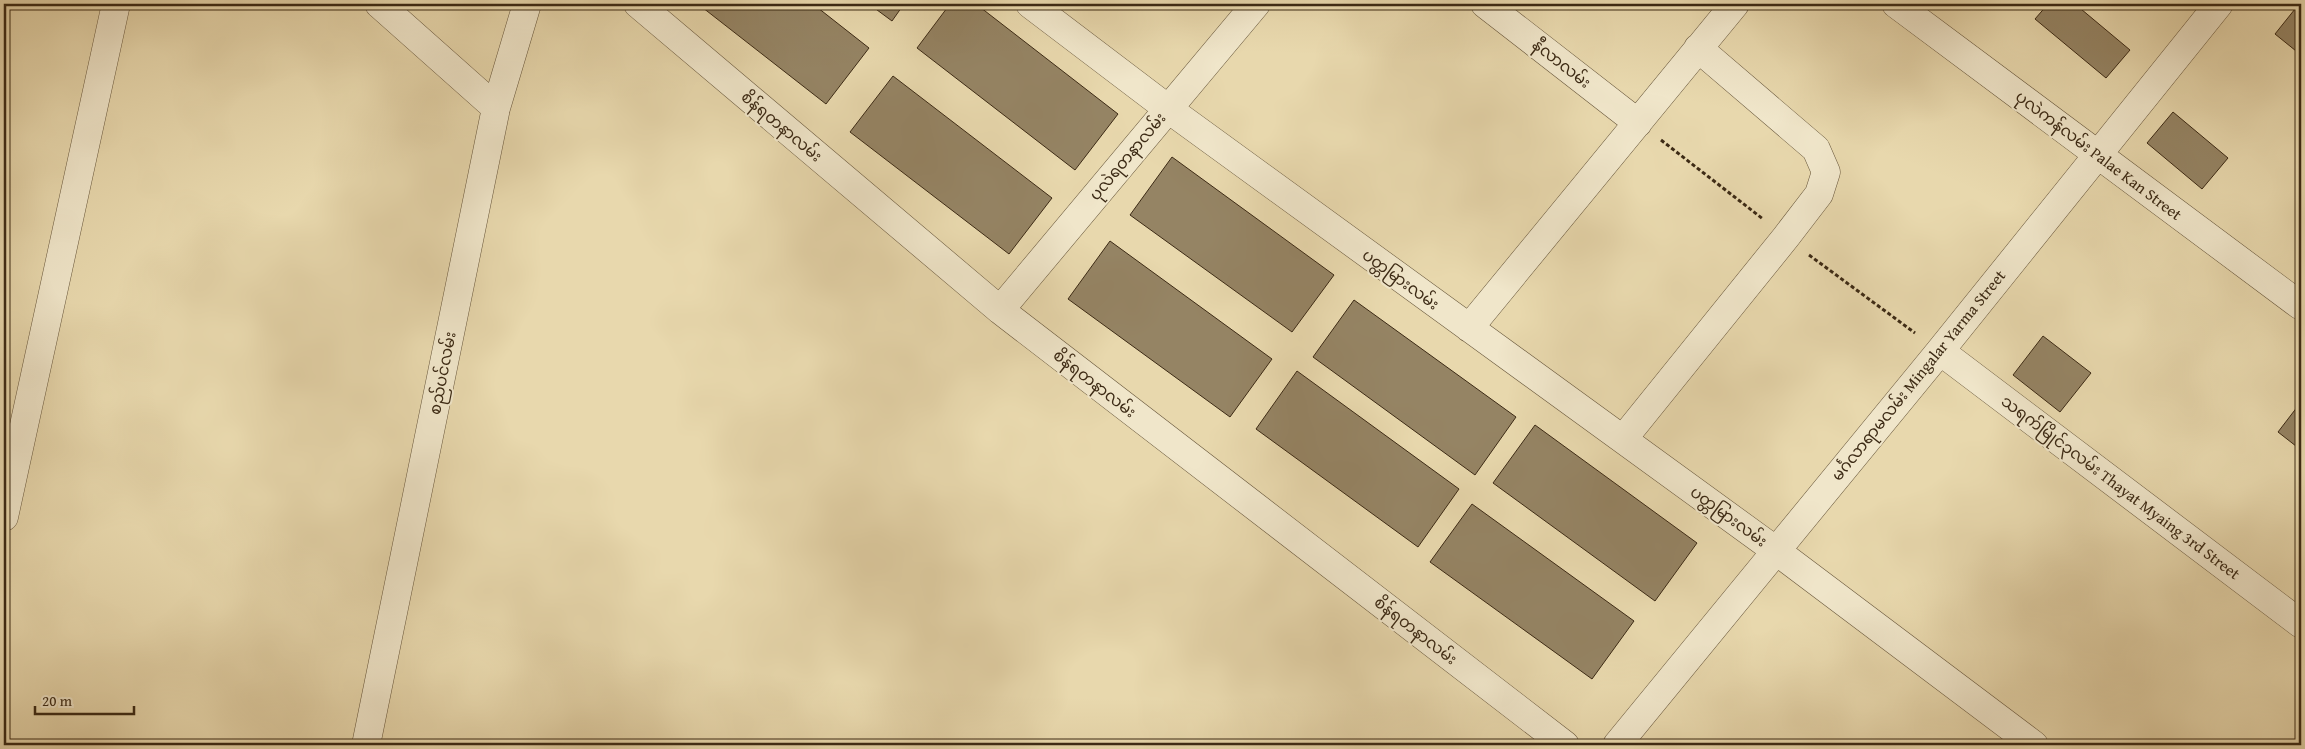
<svg xmlns="http://www.w3.org/2000/svg" width="2305" height="749" font-family="'Gentium Book Plus','Noto Sans Myanmar',serif">
  <style>
    .building { fill: #958464; stroke: #3c2a15 }
    .lines { fill: none; stroke-linecap: round; stroke-linejoin: round }
    .street-casing { stroke: #67563b; stroke-width: 29 }
    .path { stroke: #3c2a15; stroke-width: 3; stroke-dasharray: 4 2.5; stroke-linecap: butt }
    .street { stroke: #f0e6ca; stroke-width: 28 }
    .labels { text-anchor: middle; dominant-baseline: central; stroke-width: 4; stroke-linejoin: round; paint-order: stroke }
    .street-label { font-size: 16px; fill: #3c2a15; stroke: #f0e6ca }
  </style>
  <rect width="100%" height="100%" fill="#e8d8ad"/>
  <filter id="stains"><feTurbulence type="fractalNoise" baseFrequency=".004" numOctaves="4"/><feColorMatrix values="0 0 0 0 .2 0 0 0 0 .09 0 0 0 0 .02 0 0 0 .5 -.17"/></filter>
  <radialGradient id="worn" r=".72"><stop offset=".6" stop-color="#630" stop-opacity="0"/><stop offset="1" stop-color="#630" stop-opacity=".3"/></radialGradient>
  <path class="building" d="M698,4H813L869,48L826,104Z
    M869,4H904L892,21Z
    M950,4H976L1118,114L1075,170L917,48Z
    M2048,4H2075L2130,50L2106,78L2035,19Z
    M2299,4H2301V55L2275,34Z
    M893,76L1052,198L1009,254L850,132Z
    M2173,112L2228,158L2202,189L2147,143Z
    M1172,157L1334,275L1292,332L1130,215Z
    M1110,241L1272,359L1230,417L1068,299Z
    M1354,300L1516,417L1475,475L1313,357Z
    M2043,336L2091,373L2060,412L2013,375Z
    M1297,371L1459,489L1418,547L1256,429Z
    M2301,402V450L2278,432Z
    M1535,425L1697,543L1655,601L1493,483Z
    M1472,504L1634,621L1592,679L1430,562Z"/>
  <g class="lines">
    <g class="street-casing">
      <path id="street" d="M379,4L496,108
        M638,4L1000,310L1565,745
        M1030,4L1167,108L1775,550L2034,745
        M1485,4L1638,123
        M1896,4L2301,306
        M1000,310L1256,4
        M1469,328L1735,4
        M1940,351L2301,624
        M1623,439L1786,237L1819,194L1826,172L1816,149L1698,48
        M4,517L116,4
        M366,745L496,108L527,4
        M1617,745L1940,351L2219,4"/>
    </g>
    <path class="path" d="M1661,140L1763,219
      M1809,255L1915,333"/>
    <use href="#street" class="street"/>
  </g>
  <g class="labels">
    <g class="street-label">
      <text transform="translate(1562 63) rotate(38)">နီလာလမ်း</text>
      <text transform="translate(782 126) rotate(40)">စိန်ရတနာလမ်း</text>
      <text transform="translate(2099 155) rotate(37)">ပုလဲကန်လမ်း Palae Kan Street</text>
      <text transform="translate(1127 156) rotate(-50)">ပုလဲရတနာလမ်း</text>
      <text transform="translate(1401 279) rotate(36)">ပတ္တမြားလမ်း</text>
      <text transform="translate(442 373) rotate(-79)">စည်ပင်လမ်း</text>
      <text transform="translate(1918 375) rotate(-51)">မင်္ဂလာရာမလမ်း Mingalar Yarma Street</text>
      <text transform="translate(1095 383) rotate(38)">စိန်ရတနာလမ်း</text>
      <text transform="translate(2121 487) rotate(37)">သရက်မြိုင်၃လမ်း Thayat Myaing 3rd Street</text>
      <text transform="translate(1729 516) rotate(36)">ပတ္တမြားလမ်း</text>
      <text transform="translate(1416 630) rotate(38)">စိန်ရတနာလမ်း</text>
    </g>
  </g>
  <rect width="2305" height="749" fill="none" stroke="#e8d8ad" stroke-width="20"/>
  <rect x="5" y="5" width="2295" height="739" fill="none" stroke="#3c2a15" stroke-width="2.5"/>
  <rect x="10" y="10" width="2285" height="729" fill="none" stroke="#3c2a15"/>
  <path d="M35 706v8h99v-8" fill="none" stroke="#3c2a15" stroke-width="2.5"/>
  <text x="42" y="706" font-size="15" fill="#3c2a15" stroke="#f0e6ca" stroke-width="4" paint-order="stroke">20 m</text>
  <rect width="100%" height="100%" filter="url(#stains)"/>
  <rect width="100%" height="100%" fill="url(#worn)"/>
</svg>
